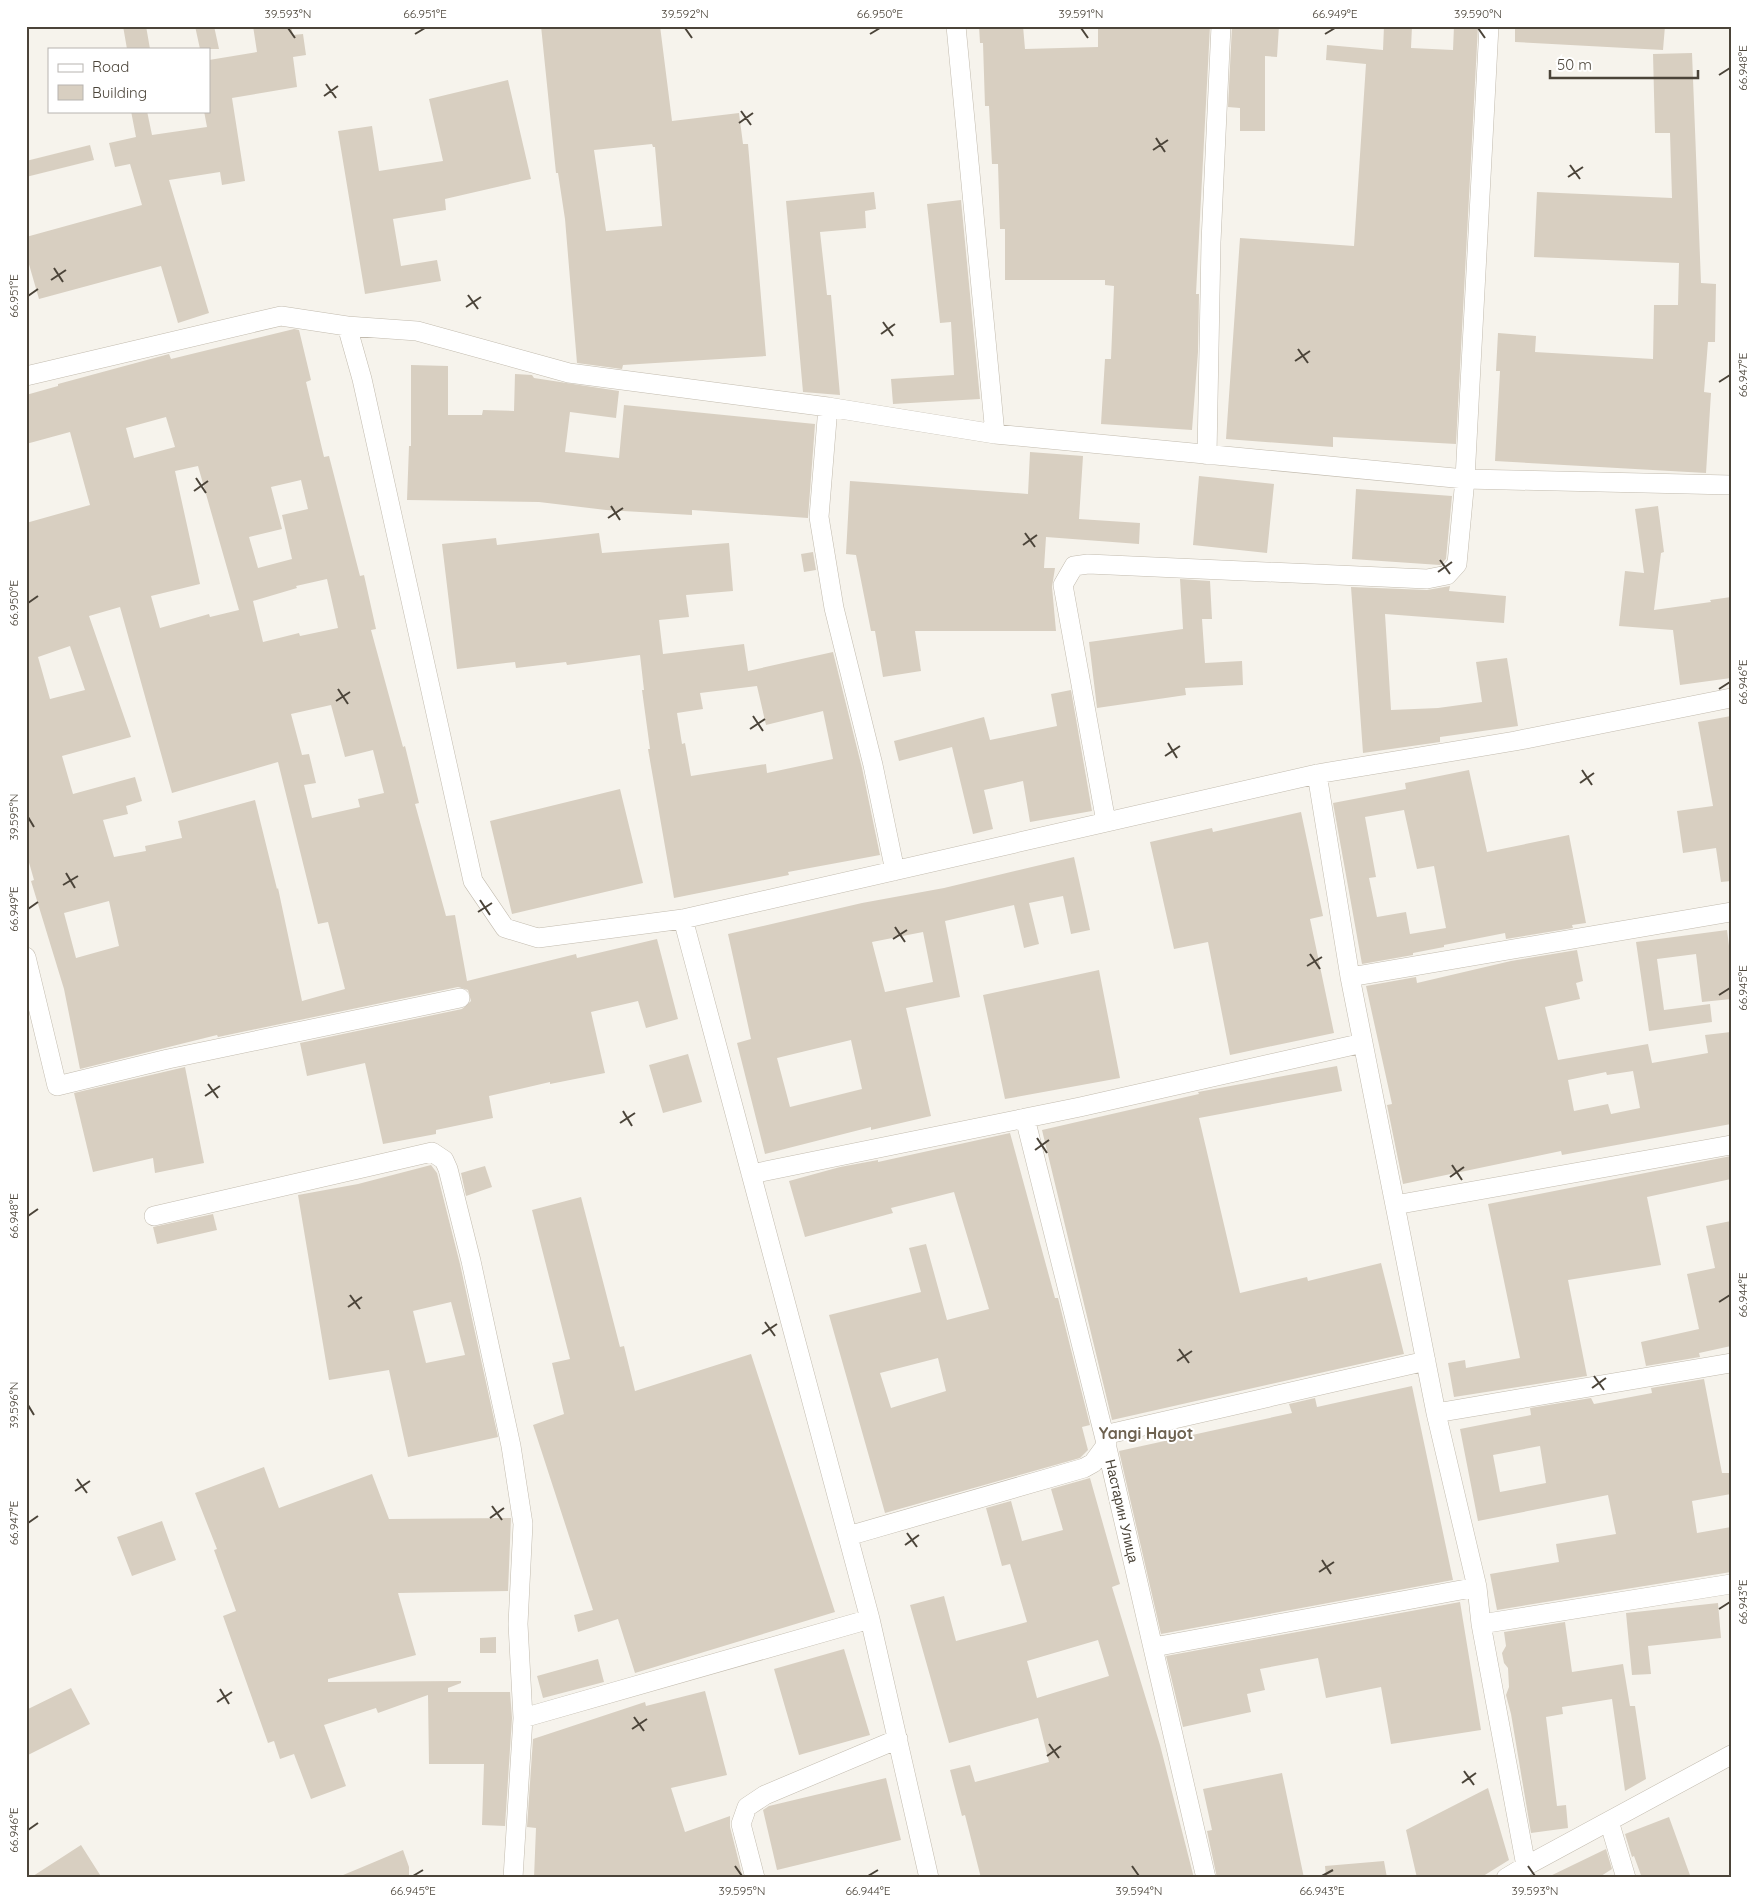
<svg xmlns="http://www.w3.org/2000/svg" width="1757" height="1904" font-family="Quicksand,sans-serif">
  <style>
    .building { fill: #d8cfc1; fill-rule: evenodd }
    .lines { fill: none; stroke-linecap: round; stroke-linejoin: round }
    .minor-casing { stroke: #c2bbae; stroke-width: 20 }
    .minor { stroke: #fff; stroke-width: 19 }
    .ticks { fill: none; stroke: #4b4439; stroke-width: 2 }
    .labels { text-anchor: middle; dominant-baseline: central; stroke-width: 4; stroke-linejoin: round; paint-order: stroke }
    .street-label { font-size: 14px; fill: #4b4439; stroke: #fff }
    .quarter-label { font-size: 16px; font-weight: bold; fill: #6e6250; stroke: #fff }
    .neatline { fill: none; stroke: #4b4439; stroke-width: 2 }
    .ticks-label { font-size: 12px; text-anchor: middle; fill: #4b4439 }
  </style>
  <rect width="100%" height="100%" fill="#f6f3ec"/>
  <path class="building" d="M123,26H146L150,49H127Z
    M195,26H214L219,49H200Z
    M253,26H291L293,35L303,34L306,55L293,57L297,87L232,98L245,181L222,185L220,172L169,180L209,313L178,323L161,266L39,299L26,254V237L142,205L130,164L115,167L109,143L136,137L131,111H147L152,135L207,127L204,111H209V60L257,52Z
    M541,26H660L672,121L739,113L743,144H748L766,356L623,365L622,369L577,363L565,219L558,173H556ZM652,144L653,147H655L662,226L606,231L594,150Z
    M979,26H1023L1025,49L1098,47V26H1210L1196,294H1199L1198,352L1192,430L1101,424L1105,359H1111L1114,286L1105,285V280H1005V229H1000L998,164H992L989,106H985L983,43H980Z
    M1232,26H1279L1277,57L1265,56V131H1240V108L1228,107Z
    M1384,26H1412L1411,48L1453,50L1454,26H1478L1456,444L1333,437V447L1226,439L1240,238L1354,246L1366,64L1326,60L1327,45L1383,50Z
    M1515,26H1665L1663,50L1515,42Z
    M1692,53L1701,283L1716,284L1715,342H1708L1704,392L1711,393L1706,473L1495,461L1500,371H1496L1498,333L1536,336L1535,352L1653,359L1654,305H1678L1679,263L1534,257L1537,192L1672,198L1670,133H1655L1653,54Z
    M508,80L531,179L445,199L446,210L393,219L401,266L437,260L441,281L365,294L338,131L372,126L379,171L443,161L429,99Z
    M90,145L94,160L26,177V161Z
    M874,192L876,209L865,211L866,228L820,232L827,295H831L840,395L803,392L786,201Z
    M961,200L980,399L893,404L891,379L954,375L951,322L940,323L927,204Z
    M294,329L299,330L311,380L306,382L324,457L329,456L360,576L364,575L376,629L371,630L403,747L405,746L419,803L415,804L446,916L455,915L467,981L576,954L577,958L657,939L678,1019L646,1028L638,1001L591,1012L605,1073L550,1084V1082L489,1096L493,1118L436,1130V1134L383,1144L365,1063L307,1076L300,1043L462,1009L471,1001L468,990L458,987L218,1037L217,1035L80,1069L64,989L31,881L34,880L26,852V523L90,505L70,432L26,444V395L58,386V384L169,354L171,359ZM166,417L175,447L134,458L126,428ZM198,466L239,610L210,617L209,614L160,628L151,596L200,584L175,471ZM301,480L308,509L282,515L292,559L258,568L249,537L282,529L271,487ZM327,579L338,628L300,636L299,633L263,642L253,601L297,588L296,586ZM120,607L172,793L278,762L318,924L328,922L345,989L302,1001L278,888L277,889L255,800L178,821L182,838L145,846L146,851L114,857L103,820L128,814L126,806L142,801L135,777L73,794L62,756L131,737L89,616ZM70,646L85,690L50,699L38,657ZM331,705L345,757L373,750L384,793L358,799L360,807L312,818L304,785L316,783L309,754L302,755L291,714ZM109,901L119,946L76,958L64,913Z
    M411,365L448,366V415H482L483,410L514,411L515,374L532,375L534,378L619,391L616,418L570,412L565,452L619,458L624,405L815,424L808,518L692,510V515L606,510L539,502L407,500L409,446H411Z
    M1030,452L1083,456L1079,519L1140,523L1139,544L1046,537L1044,568H1055L1052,587L1056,631H915L921,671L883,677L875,631H871L856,555L846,554L850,481L1028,494Z
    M1199,476L1274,484L1267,553L1193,545Z
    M1356,489L1452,496L1446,559L1440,565L1352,559Z
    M1658,506L1664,552L1661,553L1654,610L1711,602L1710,600L1731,597V678L1680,685L1673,630L1619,626L1625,571L1644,573L1635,509Z
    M599,533L602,553L729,543L733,591L686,595L689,617L659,620L663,654L744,644L748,671L833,652L862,768L880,855L788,872L789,875L674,898L648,749H650L642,690H644L640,655L567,665L566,662L516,668L515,662L457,669L442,544L496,538L497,545ZM757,686L766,725L823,711L833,759L767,773L766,764L691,776L685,743L682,744L677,713L703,709L700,693Z
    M813,552L816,570L804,572L801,554Z
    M1180,579L1210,581L1212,619H1202L1205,663L1242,661L1243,685L1185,688L1186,695L1097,708L1089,642L1183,629Z
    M1450,586L1449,591L1506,596L1504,623L1385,614L1391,710L1438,708L1482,702L1476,662L1507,658L1518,726L1440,737V742L1363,753L1351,587L1427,590Z
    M1071,690L1092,811L1030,822L1023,781L984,790L993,829L973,834L952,747L899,761L894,741L984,717L990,740L1057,726L1051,694Z
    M1731,716V881L1721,882L1716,848L1683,853L1677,811L1713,806L1698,722Z
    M1469,770L1487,852L1569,835L1586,923L1572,925L1573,928L1506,939L1505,933L1444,945V947L1413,953V955L1362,964L1333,803L1406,789L1405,783ZM1404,810L1417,869L1434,866L1446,928L1410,934L1406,912L1377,917L1369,878L1376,877L1365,817Z
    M620,789L643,883L512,914L490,821Z
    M1301,812L1323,916L1310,919L1334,1033L1230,1055L1208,942L1174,949L1150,842L1212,828L1213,832Z
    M1074,857L1090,930L1071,934L1063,896L1029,903L1039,944L1024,948L1014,905L945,921L960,997L906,1008L931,1116L871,1130V1127L765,1154L737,1043L751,1039L728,934L862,903L944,888ZM923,932L933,982L885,992L872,942ZM851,1040L862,1089L790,1107L777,1058Z
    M1727,930L1731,962V999L1702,1002L1696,954L1657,959L1664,1010L1710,1004L1712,1022L1649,1031L1636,942Z
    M1577,950L1583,981L1576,983L1580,999L1545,1007L1558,1060L1648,1044L1652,1063L1708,1053L1705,1035L1731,1032V1124L1562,1155L1561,1151L1403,1184L1387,1105L1392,1104L1366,986L1416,977L1417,983L1511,961ZM1633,1071L1640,1108L1611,1114L1608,1104L1574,1111L1568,1080L1606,1072L1607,1075Z
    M1099,970L1120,1078L1005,1099L983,995Z
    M688,1054L702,1102L663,1113L649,1065Z
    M1337,1066L1342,1091L1199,1118L1240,1293L1307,1277L1308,1281L1381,1263L1404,1354L1112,1420L1042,1130L1199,1094L1198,1092Z
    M185,1067L204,1163L155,1173L153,1158L93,1172L74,1093Z
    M1010,1133L1055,1298H1058L1090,1425L1082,1427L1088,1450L1080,1458L885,1513L829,1315L921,1292L909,1248L926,1244L947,1320L989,1309L954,1192L891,1208L893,1213L805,1237L789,1181L840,1167L878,1160V1162ZM938,1358L946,1391L891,1408L880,1373Z
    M1731,1156V1179L1647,1197L1661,1265L1568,1280L1587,1376L1454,1397L1448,1363L1465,1360L1466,1368L1520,1358L1488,1204Z
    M431,1165L437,1173L460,1264L498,1437L408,1457L389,1370L329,1380L298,1195L358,1184ZM451,1302L465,1355L426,1363L413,1311Z
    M485,1166L492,1187L466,1196L461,1173Z
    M581,1197L620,1347L624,1346L635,1391L751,1354L835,1612L635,1673L618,1619L578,1632L574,1615L593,1610L533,1425L564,1414L552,1363L570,1359L532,1210Z
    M213,1214L217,1230L157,1244L153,1227Z
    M1731,1221V1346L1699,1353L1700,1357L1646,1366L1641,1342L1699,1329L1687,1274L1715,1268L1706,1226Z
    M1704,1379L1722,1473H1731V1494L1692,1501L1697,1533L1731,1527V1572L1497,1610L1490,1574L1559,1562L1556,1544L1616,1534L1608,1495L1478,1521L1460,1429L1531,1415L1530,1408L1591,1398L1594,1404L1652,1393L1651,1388ZM1540,1446L1546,1483L1500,1492L1493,1455Z
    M1412,1386L1453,1580L1161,1634L1119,1451L1292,1413L1289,1404L1315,1398L1317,1407Z
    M264,1467L279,1508L372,1474L389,1519L511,1518L508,1591L398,1593L416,1655L328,1679V1682L461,1681V1683L448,1688V1692H510L512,1718L505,1826L482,1825L484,1764H429L428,1695L378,1713L376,1708L324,1725L346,1786L311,1799L294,1754L280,1759L274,1741L268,1743L223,1616L236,1611L214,1550L217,1549L195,1493Z
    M1090,1478L1120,1584L1112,1587L1160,1745L1194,1878H981L965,1815L962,1816L950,1770L970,1765L975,1782L1049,1762L1038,1718L949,1743L910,1605L944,1596L956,1641L1027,1622L1010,1564L1002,1566L986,1508L1011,1501L1022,1541L1063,1530L1051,1489ZM1098,1640L1109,1676L1037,1698L1027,1661Z
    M162,1521L176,1560L132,1576L117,1537Z
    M1460,1602L1481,1730L1391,1744L1381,1687L1326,1698L1318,1658L1260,1669L1265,1690L1247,1694L1251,1712L1183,1727L1166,1656Z
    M1718,1603L1721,1638L1648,1646L1651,1674L1632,1675L1626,1613Z
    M1565,1622L1572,1672L1623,1664L1630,1706H1635L1646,1779L1625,1791L1612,1699L1562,1707L1563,1714L1546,1717L1557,1806L1566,1805L1568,1828L1531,1833L1511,1714L1506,1695L1509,1687L1508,1668L1504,1663L1502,1653L1506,1646L1504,1632Z
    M496,1637V1653H480V1638Z
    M844,1649L870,1735L799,1755L774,1669Z
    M598,1659L604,1682L543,1698L537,1676Z
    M71,1688L90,1724L26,1756V1710Z
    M705,1691L727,1775L671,1788L685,1832L730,1816V1827L743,1878H534L536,1828L527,1827L533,1739L645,1702L646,1706Z
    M1282,1773L1304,1878H1217L1207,1831L1212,1830L1203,1789Z
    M886,1778L901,1840L777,1870L763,1810L769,1806Z
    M1488,1788L1509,1860L1480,1878H1417L1406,1830Z
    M1669,1817L1691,1878H1642L1634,1856L1632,1857L1625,1834Z
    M81,1845L102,1878H30Z
    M1606,1849L1612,1869L1598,1878H1546Z
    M403,1850L409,1867V1878H336Z
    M1384,1861L1387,1878H1326L1325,1866Z"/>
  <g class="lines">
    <g class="minor-casing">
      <path id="minor" d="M956,26L995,434
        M347,326L417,331L569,373L828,407L995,434L1465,479L1731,485
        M26,376L281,316L347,326L362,379L473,881L505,928L538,938L683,919L1317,774L1515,741L1731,698
        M828,407L819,517L834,608L873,765L895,871
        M1207,455L1211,242L1221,26
        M1317,774L1350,977L1436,1413L1477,1587L1481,1624L1526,1866L1506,1878
        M1106,822L1063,585L1074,566L1088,564L1427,579L1447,575L1457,564L1465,479L1489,26
        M683,919L870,1619L929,1878
        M26,957L57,1086L168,1059L460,998
        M1350,977L1731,912
        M1025,1118L1104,1435L1206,1878
        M751,1174L1080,1107L1363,1043
        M1395,1205L1731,1145
        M154,1216L432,1152L444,1160L448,1169L471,1261L511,1446L523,1524L518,1624L523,1718L513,1878
        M1436,1413L1731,1363
        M1104,1435L1426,1361
        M848,1536L1084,1468L1093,1463L1107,1444
        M1481,1624L1731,1584
        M1154,1647L1477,1587
        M523,1718L870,1619
        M1609,1821L1626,1878
        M1526,1866L1731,1755
        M755,1878L741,1824L747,1807L765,1795L898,1739"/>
    </g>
    <use href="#minor" class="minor"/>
  </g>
  <path class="ticks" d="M288,28L295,38M685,28L692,38M1081,28L1088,38M1478,28L1485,38M415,34L425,28M870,34L880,28M1325,34L1335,28M1719,75L1730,68M326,84L336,98M324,96L338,86M741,111L751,125M739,123L753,113M1156,138L1165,152M1153,150L1168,140M1570,165L1580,179M1568,177L1583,167M54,268L63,282M51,280L66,270M468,295L478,309M28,296L38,289M466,307L481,297M883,322L893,336M881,334L895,324M1298,349L1308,363M1295,361L1310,351M1719,382L1730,375M196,478L206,493M194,491L208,481M611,506L620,520M608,518L623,508M1025,533L1035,547M1023,545L1037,535M1440,560L1450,574M1438,572L1452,562M28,603L38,596M338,689L348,704M1719,689L1730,682M336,701L350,692M753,716L763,731M750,729L765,719M1168,743L1177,758M1165,756L1180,746M1582,770L1592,785M1580,783L1594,773M28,817L34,827M66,873L75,888M63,885L78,876M480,900L490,915M28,909L38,902M478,912L492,903M895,927L905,942M893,939L907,930M1310,954L1320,969M1307,966L1322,957M1719,995L1730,988M208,1084L218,1098M205,1096L220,1086M623,1111L632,1126M620,1123L635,1113M1037,1138L1047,1153M1035,1150L1049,1140M1452,1165L1462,1180M1450,1177L1464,1167M28,1216L38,1209M350,1295L360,1309M1719,1302L1730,1295M348,1307L362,1297M765,1322L775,1336M762,1334L777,1324M1179,1349L1189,1363M1177,1361L1192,1351M1594,1376L1604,1390M1592,1388L1606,1378M28,1405L34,1415M77,1479L87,1493M75,1491L90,1481M492,1506L502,1520M490,1518L504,1508M28,1523L38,1516M907,1533L917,1547M905,1545L919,1535M1322,1560L1331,1574M1319,1572L1334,1562M1719,1609L1730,1602M220,1689L229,1704M217,1702L232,1692M634,1717L644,1731M632,1729L647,1719M1049,1744L1059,1758M1047,1756L1061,1746M1464,1771L1474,1785M1462,1783L1476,1773M28,1830L38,1823M735,1866L742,1876M1132,1866L1139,1876M1528,1866L1535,1876M413,1876L423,1870M868,1876L878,1870M1322,1876L1333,1870"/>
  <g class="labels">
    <g class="street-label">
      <text transform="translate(1122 1511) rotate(77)">Настарин Улица</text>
    </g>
    <g class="quarter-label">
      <text x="1146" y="1433">Yangi Hayot</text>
    </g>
  </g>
  <rect width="1757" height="1904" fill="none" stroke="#ffffff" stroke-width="55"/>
  <rect x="48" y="48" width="162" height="65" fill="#ffffff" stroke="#b7b4b0"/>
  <rect x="58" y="64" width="25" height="8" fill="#ffffff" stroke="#b7b4b0"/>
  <text x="92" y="72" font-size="15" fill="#4b4439">Road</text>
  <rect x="58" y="85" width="25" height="15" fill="#d8cfc1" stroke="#b7b4b0"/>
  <text x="92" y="98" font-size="15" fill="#4b4439">Building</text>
  <path d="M1550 70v8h148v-8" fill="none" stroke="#4b4439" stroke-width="2.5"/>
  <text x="1557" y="70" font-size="15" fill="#4b4439" stroke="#ffffff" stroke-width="4" paint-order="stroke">50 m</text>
  <rect x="28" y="28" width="1702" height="1848" class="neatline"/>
  <g class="ticks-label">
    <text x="288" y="18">39.593°N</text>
    <text x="425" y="18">66.951°E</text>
    <text x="685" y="18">39.592°N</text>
    <text x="880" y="18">66.950°E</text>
    <text x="1081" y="18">39.591°N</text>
    <text x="1335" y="18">66.949°E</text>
    <text x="1478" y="18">39.590°N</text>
    <text transform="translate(1743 68) rotate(-90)" y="4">66.948°E</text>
    <text transform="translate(14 296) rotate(-90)" y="4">66.951°E</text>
    <text transform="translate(1743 375) rotate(-90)" y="4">66.947°E</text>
    <text transform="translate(14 603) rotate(-90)" y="4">66.950°E</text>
    <text transform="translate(1743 682) rotate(-90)" y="4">66.946°E</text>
    <text transform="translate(14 817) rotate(-90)" y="4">39.595°N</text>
    <text transform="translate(14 909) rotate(-90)" y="4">66.949°E</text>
    <text transform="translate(1743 988) rotate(-90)" y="4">66.945°E</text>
    <text transform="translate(14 1216) rotate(-90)" y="4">66.948°E</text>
    <text transform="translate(1743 1295) rotate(-90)" y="4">66.944°E</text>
    <text transform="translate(14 1405) rotate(-90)" y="4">39.596°N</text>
    <text transform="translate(14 1523) rotate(-90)" y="4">66.947°E</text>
    <text transform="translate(1743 1602) rotate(-90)" y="4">66.943°E</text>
    <text transform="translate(14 1830) rotate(-90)" y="4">66.946°E</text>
    <text x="413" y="1895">66.945°E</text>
    <text x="742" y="1895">39.595°N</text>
    <text x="868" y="1895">66.944°E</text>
    <text x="1139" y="1895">39.594°N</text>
    <text x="1322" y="1895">66.943°E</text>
    <text x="1535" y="1895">39.593°N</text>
  </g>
</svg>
